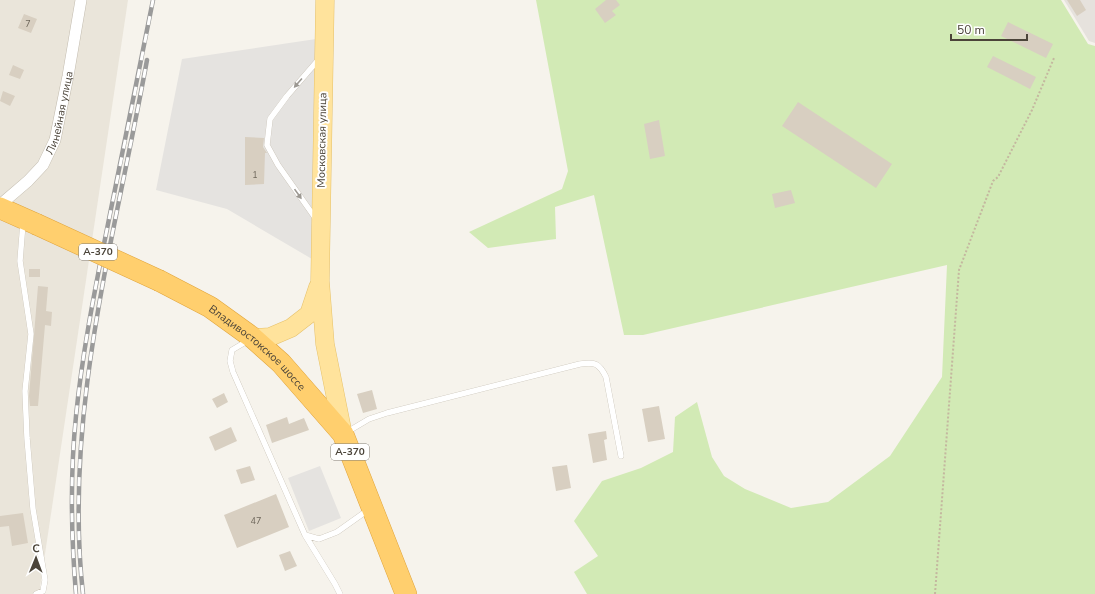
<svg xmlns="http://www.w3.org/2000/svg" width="1095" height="594" font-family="'Nunito Sans',sans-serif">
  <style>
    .residential { fill: #eae5da }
    .industrial { fill: #e6e2dd }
    .green { fill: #d2eab5 }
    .parking { fill: #e5e3e0 }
    .building { fill: #d8cfc1 }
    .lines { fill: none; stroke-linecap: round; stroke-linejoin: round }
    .lane-casing { stroke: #c2bbae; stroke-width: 6 }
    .street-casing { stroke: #c2bbae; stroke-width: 12 }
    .primary-casing { stroke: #e6c16a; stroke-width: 19 }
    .highway-casing { stroke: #e0a43c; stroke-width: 22 }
    .path { stroke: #c4b79f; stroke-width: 2; stroke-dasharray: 2 2; stroke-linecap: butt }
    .lane { stroke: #fff; stroke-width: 5.5 }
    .street { stroke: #fff; stroke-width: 11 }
    .primary { stroke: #ffe39c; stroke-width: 18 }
    .highway { stroke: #ffcf6e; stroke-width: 21 }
    .rail-casing { stroke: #9a9a9a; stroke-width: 4.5 }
    .rail { stroke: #fff; stroke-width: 3; stroke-dasharray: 9; stroke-linecap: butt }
    .highway-bridge-casing { stroke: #e0a43c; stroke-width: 22; stroke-linecap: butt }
    .highway-bridge { stroke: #ffcf6e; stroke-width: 21 }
    .oneway { fill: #9c9892 }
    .labels { text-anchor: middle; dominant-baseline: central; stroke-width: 4; stroke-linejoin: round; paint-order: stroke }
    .number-label { font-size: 9px; fill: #6e675b }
    .shield { fill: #fff; stroke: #817c74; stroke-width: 1 }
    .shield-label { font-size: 10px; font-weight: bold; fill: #4b4439 }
    .street-label { font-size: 11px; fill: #4b4439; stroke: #fff }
  </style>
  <rect width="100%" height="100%" fill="#f6f3ec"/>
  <path class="residential" d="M0,0H128L39,594H0Z"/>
  <path class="industrial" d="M1064,0H1095V43L1089,41Z"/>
  <path class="green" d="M536,0H1061L1088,44L1095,46V594H587L574,572L598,556L574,521L602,481L641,468L673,452L675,417L697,402L712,457L724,476L745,489L791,508L828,502L890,456L942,377L947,265L643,335H624L594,195L555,207L556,239L488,248L469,232L562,189L568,171Z"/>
  <path class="parking" d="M316,39L312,259L227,209L156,190L182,59Z
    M320,466L341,518L309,531L288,478Z"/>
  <path class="building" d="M606,0H616L620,5L612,11L616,15L605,23L595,9Z
    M1067,0H1080L1086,10L1077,16Z
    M24,14L37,19L31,33L18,28Z
    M1008,22L1053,44L1046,58L1001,36Z
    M993,56L1036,77L1030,89L987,67Z
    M13,65L24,70L20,79L9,75Z
    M3,91L15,96L10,106L0,101Z
    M798,102L892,164L876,188L782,126Z
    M659,120L665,156L650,159L644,124Z
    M245,137L264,138L263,147L267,153H265L264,184L245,185Z
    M791,190L795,203L775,208L772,194Z
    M29,269H40V277H29Z
    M38,286L48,287L46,311L52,312L51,326L45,325L38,406H30L29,396Z
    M372,390L377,409L363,413L357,394Z
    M224,393L228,402L217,408L212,399Z
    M659,406L665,439L648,442L642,409Z
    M287,417L289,424L304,418L309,430L272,443L266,425Z
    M231,427L237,441L215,451L209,437Z
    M606,431L607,439L604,440L607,460L593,463L588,434Z
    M567,465L571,488L556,491L552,467Z
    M250,466L255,480L241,484L236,470Z
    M276,494L289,527L237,548L224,515Z
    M23,513L28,543L12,546L9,526L0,527V516Z
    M290,551L297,566L285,571L279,555Z"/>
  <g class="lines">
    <g class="lane-casing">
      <path id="lane" d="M316,219L278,165L267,145L270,119L287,96L319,59
        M23,223L20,261L31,334L25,391L27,438L33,509L45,580L43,591L36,594
        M249,340L232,350L230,361L233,372L305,535L335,584L340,594
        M347,432L369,419L387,413L580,364C595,362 599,363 606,377L621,456
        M305,535L319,539L337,532L368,510"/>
    </g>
    <g class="street-casing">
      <g id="street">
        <path id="s1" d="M0,205L28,181L43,165L55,140L68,76L81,0"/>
      </g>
    </g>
    <g class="primary-casing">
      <path id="primary" d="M325,0L320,281L325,344L343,434
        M253,338L270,337L291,328L309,314L318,287"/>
    </g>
    <g class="highway-casing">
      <g id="highway">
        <path d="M0,208L36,224"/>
        <path id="s2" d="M160,281L210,307L253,338L281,363L343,434L406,594"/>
      </g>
    </g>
    <path class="path" d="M935,594L959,270L993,181L998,177L1032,110L1054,58"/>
    <use href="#lane" class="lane"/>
    <use href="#street" class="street"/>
    <use href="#primary" class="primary"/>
    <use href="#highway" class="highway"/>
    <g class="rail-casing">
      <path id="rail" d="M76,594C71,535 70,475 76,416C82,355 94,294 106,234C122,156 138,78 153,0
        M83,594C63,414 115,236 147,60"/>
    </g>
    <use href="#rail" class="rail"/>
    <g class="highway-bridge-casing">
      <path id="highway-bridge" d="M36,224L160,281"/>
    </g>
    <use href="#highway-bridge" class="highway-bridge"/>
  </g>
  <defs><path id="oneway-solid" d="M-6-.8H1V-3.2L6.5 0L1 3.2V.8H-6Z"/></defs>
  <g class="oneway">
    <use href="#oneway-solid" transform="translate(298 83) rotate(131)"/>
    <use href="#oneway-solid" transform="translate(298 194) rotate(55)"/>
  </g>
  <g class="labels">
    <g class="number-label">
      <text x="28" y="24">7</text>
      <text x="255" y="175">1</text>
      <text x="256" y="521">47</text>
    </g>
    <g class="shield">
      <rect x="79" y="244" width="38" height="16" rx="3"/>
      <rect x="331" y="444" width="38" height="16" rx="3"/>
    </g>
    <g class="shield-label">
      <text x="98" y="252">А-370</text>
      <text x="350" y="452">А-370</text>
    </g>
    <g class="street-label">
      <text stroke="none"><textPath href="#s1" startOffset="114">Линейная улица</textPath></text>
      <text transform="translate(322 140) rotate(-89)">Московская улица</text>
      <text stroke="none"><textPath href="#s2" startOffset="119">Владивостокское шоссе</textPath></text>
    </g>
  </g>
  <g transform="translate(36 558) rotate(1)" stroke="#ffffff" stroke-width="3" paint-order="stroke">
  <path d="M0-3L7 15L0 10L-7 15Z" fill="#4b4439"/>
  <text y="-6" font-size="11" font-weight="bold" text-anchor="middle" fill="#4b4439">С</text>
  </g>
  <path d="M951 34v6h76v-6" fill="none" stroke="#4b4439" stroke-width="2"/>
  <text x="957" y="34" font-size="12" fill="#4b4439" stroke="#ffffff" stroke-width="3" paint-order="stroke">50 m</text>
</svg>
